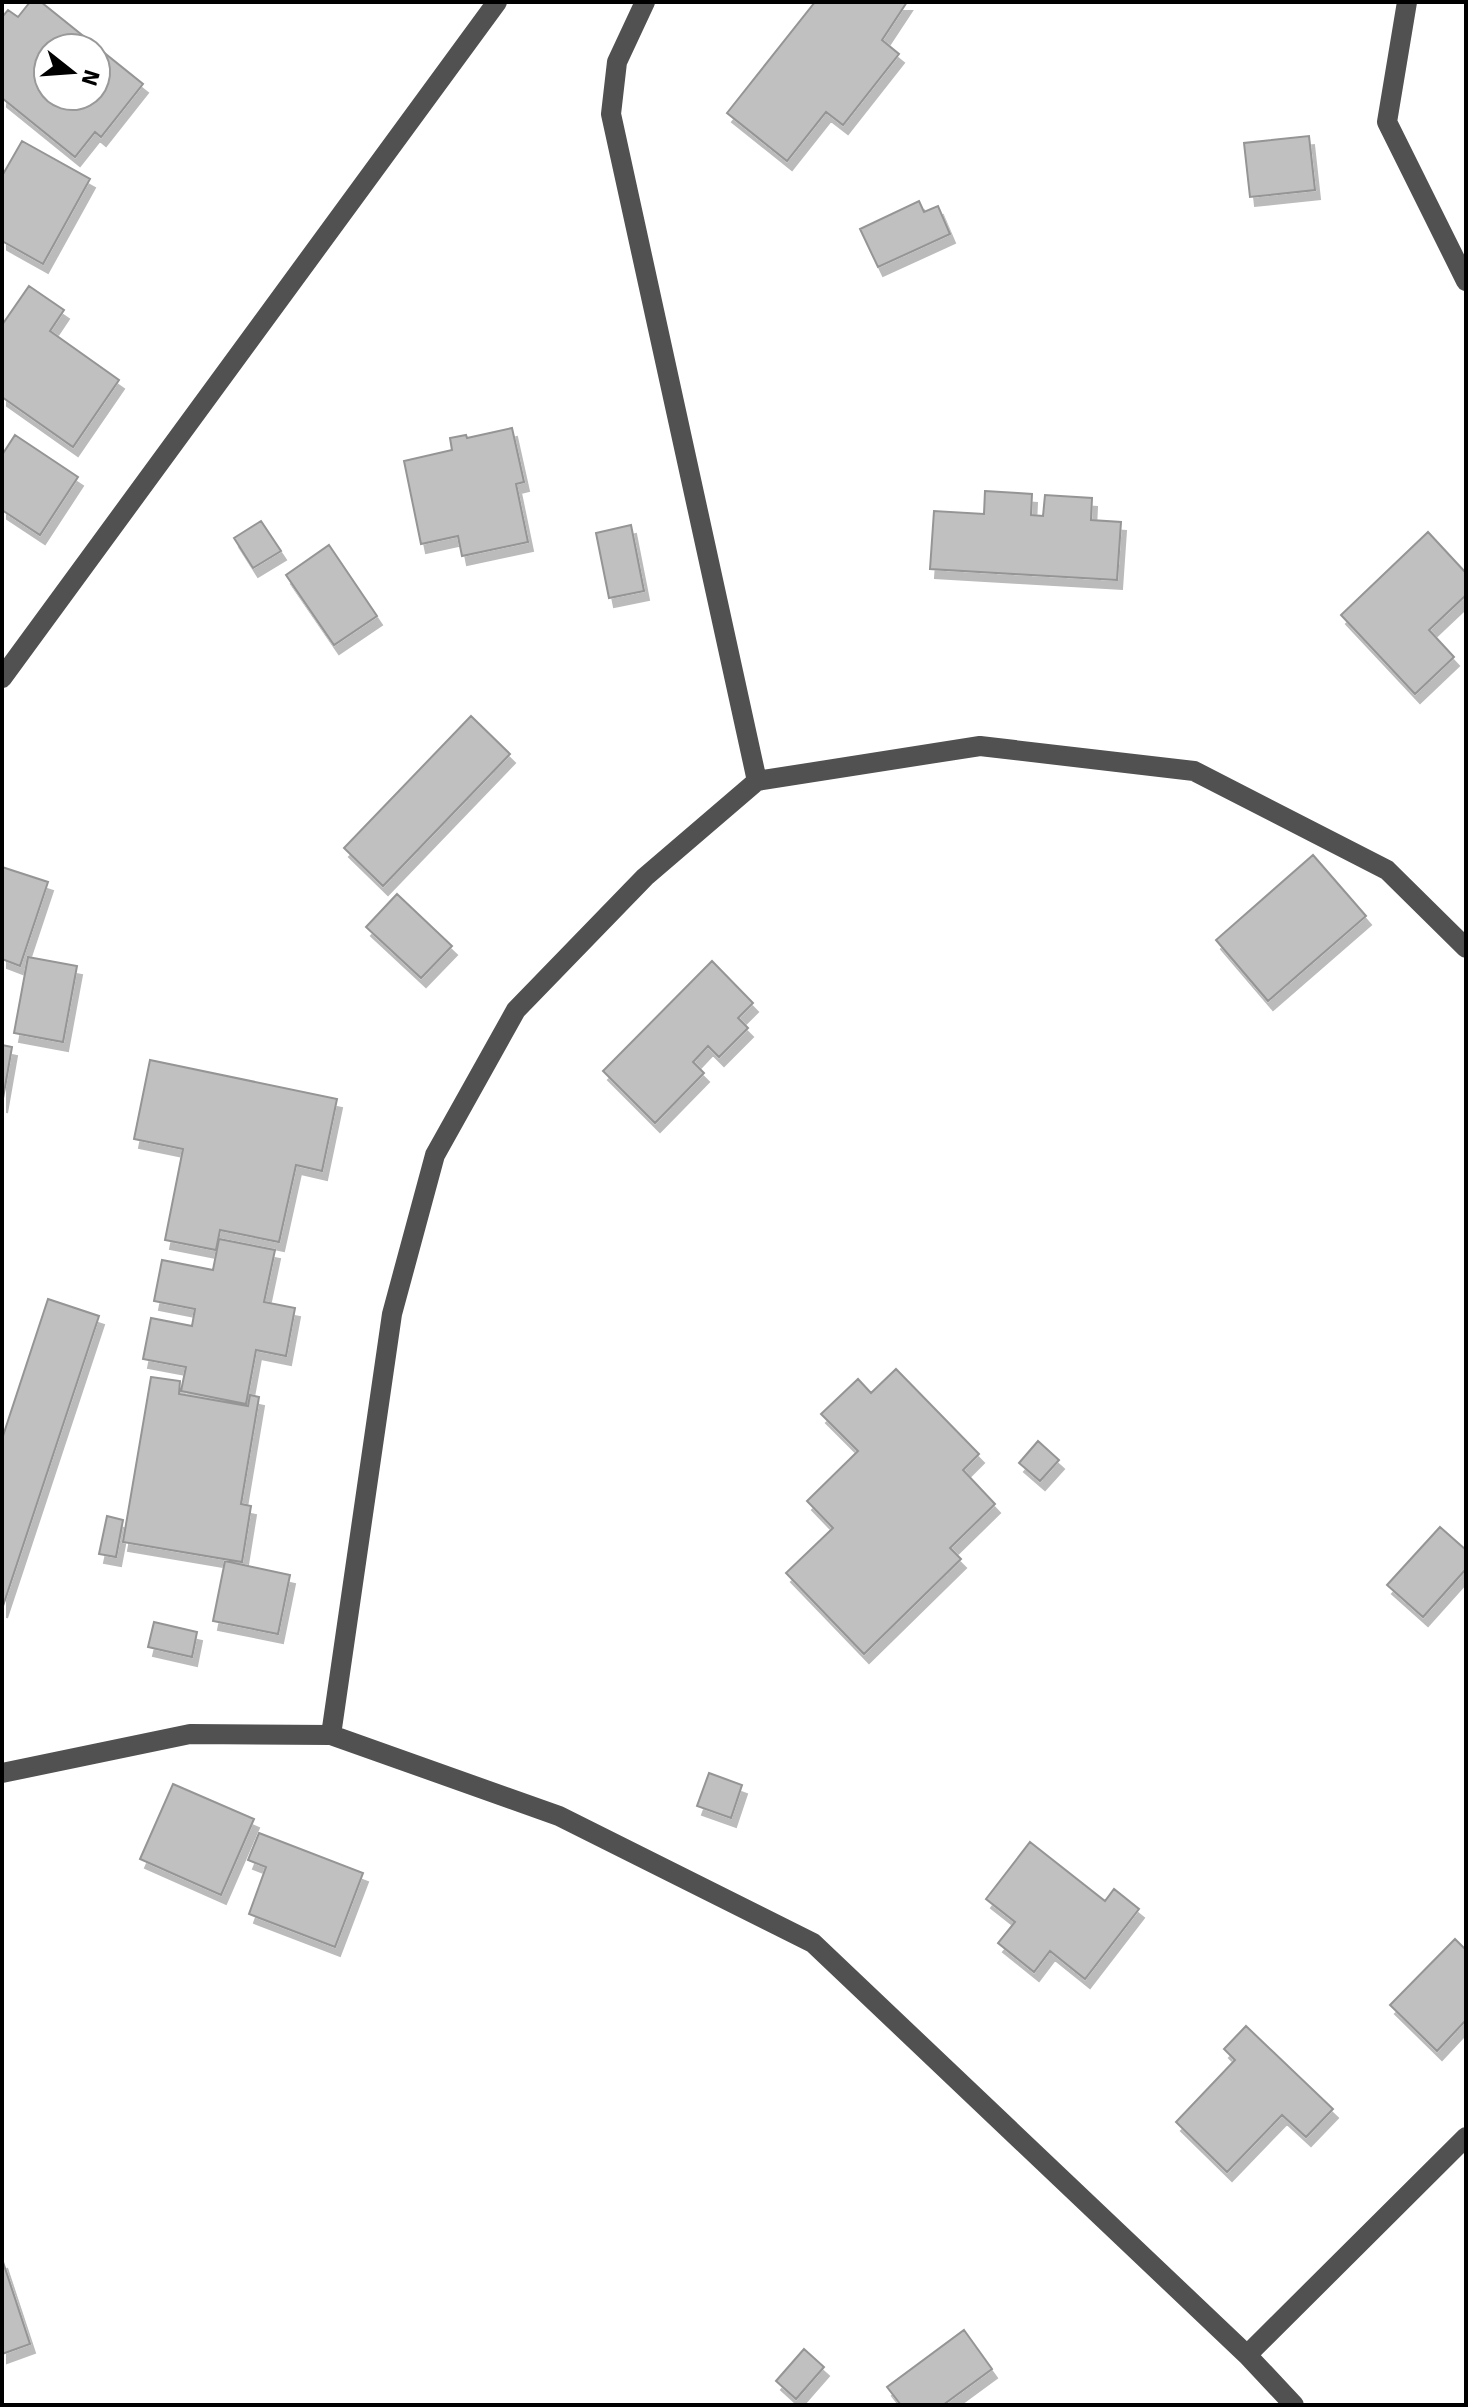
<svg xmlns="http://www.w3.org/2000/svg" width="1468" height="2407" font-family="Signika,sans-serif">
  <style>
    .building { fill: #c0c0c0; stroke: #959595; stroke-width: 2; fill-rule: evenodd; filter: url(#shadow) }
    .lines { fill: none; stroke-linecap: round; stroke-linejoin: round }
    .minor { stroke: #515151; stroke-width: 20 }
  </style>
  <defs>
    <filter id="shadow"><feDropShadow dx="5" dy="9" stdDeviation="0" flood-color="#0004"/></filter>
  </defs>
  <rect width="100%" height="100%" fill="#fff"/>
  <path class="building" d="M30,2H41L143,84L101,137L95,132L75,157L2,98V17L8,10L18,17ZM48,48H96V96H48Z
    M815,2H907L882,40L899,54L843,125L826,112L787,161L727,113Z
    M1309,136L1315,190L1250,197L1244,143Z
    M22,141L90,179L43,264L2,241V176Z
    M919,201L924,212L938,206L950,234L878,267L860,229Z
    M29,286L64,310L50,331L119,380L73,447L2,397V325Z
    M512,428L524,482L516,484L528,542L462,556L458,536L421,544L404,461L452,450L450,438L466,435L467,438Z
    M15,435L78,477L40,535L2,510V455Z
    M985,491L1032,494L1031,515L1043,516L1045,495L1092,498L1091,520L1121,522L1117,580L930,569L934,511L984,514Z
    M261,521L281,551L253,568L234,538Z
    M631,525L644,591L609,598L596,533Z
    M1428,532L1466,573V595L1429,630L1454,657L1415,694L1341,615Z
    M329,545L377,616L334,645L286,575Z
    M471,716L510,754L383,886L344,848Z
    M1313,855L1366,916L1268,1001L1216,940Z
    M2,867L48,882L20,966L2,959Z
    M397,894L452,946L421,978L366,927Z
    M28,957L77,966L63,1042L14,1033Z
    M712,961L753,1003L738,1018L748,1028L719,1057L708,1046L693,1062L704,1073L655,1123L603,1071Z
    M2,1045L12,1047L2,1104Z
    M150,1060L337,1099L322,1171L296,1165L279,1242L220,1230L216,1250L165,1240L183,1149L134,1139Z
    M219,1239L275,1250L264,1302L295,1308L286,1356L256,1350L246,1404L181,1391L186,1367L143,1359L151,1318L192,1326L195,1309L154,1301L162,1260L213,1270Z
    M48,1299L99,1316L2,1609V1439Z
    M896,1369L979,1454L963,1470L995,1504L950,1548L961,1559L864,1654L786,1573L833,1528L807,1501L858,1451L821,1414L858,1379L871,1393Z
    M151,1377L180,1381L179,1394L248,1406L250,1395L259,1397L241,1504L251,1506L242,1562L123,1542Z
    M1038,1441L1059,1460L1040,1481L1019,1463Z
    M107,1516L123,1520L116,1557L99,1554Z
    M1440,1527L1466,1550V1569L1423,1617L1387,1585Z
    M225,1561L290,1575L278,1634L213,1621Z
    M154,1622L197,1632L192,1657L148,1647Z
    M709,1773L742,1785L731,1818L697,1806Z
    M173,1784L254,1819L221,1895L140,1859Z
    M259,1833L363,1873L335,1947L249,1914L266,1867L248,1860Z
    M1030,1842L1105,1901L1114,1889L1139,1909L1085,1979L1050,1951L1034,1972L998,1943L1015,1922L986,1899Z
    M1455,1939L1466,1950V2020L1437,2051L1390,2005Z
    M1246,2026L1333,2109L1306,2137L1282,2115L1227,2172L1176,2122L1235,2060L1224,2049Z
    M2,2259L30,2344L2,2354Z
    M964,2330L992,2369L943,2405H901L887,2387Z
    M804,2349L824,2367L796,2399L776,2381Z"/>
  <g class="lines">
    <path class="minor" d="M645,2L617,62L611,114L757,781
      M1407,2L1387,122L1466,281
      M2,678L497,2
      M331,1735L392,1314L435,1155L516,1010L645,877L757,781L980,746L1194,771L1387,870L1466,948
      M2,1773L190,1734L331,1735L559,1816L813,1943L1247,2355L1294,2405
      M1247,2355L1466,2137"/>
  </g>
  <rect width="1468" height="2407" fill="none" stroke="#000000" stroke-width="8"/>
  <g transform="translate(72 72) rotate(107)"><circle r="38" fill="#ffffff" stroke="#999999" stroke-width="2"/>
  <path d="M0-6L14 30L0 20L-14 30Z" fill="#000000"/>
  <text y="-12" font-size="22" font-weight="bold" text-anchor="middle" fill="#000000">N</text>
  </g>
</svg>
